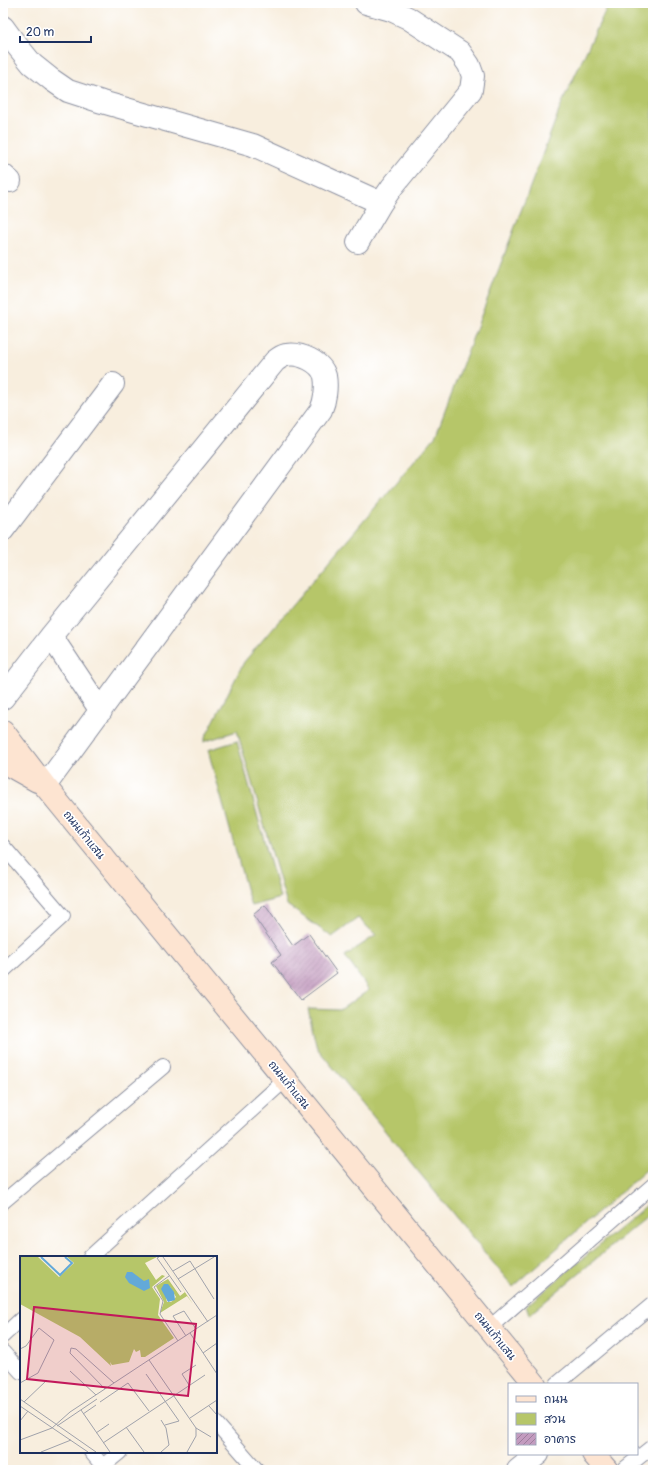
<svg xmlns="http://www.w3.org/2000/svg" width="656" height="1473" font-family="Pangolin,'Playpen Sans Thai',sans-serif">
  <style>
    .green { fill: #b6c669; stroke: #687a64 }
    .building { fill: url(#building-hatch) }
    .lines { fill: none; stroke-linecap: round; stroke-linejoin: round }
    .lane-casing { stroke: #8a8e9e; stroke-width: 16 }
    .street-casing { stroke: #8a8e9e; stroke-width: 24 }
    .secondary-casing { stroke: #8a8e9e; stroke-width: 24 }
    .lane { stroke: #fff; stroke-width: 14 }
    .street { stroke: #fff; stroke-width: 22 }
    .secondary { stroke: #fde4d1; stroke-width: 22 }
    .labels { text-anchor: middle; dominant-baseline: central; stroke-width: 3.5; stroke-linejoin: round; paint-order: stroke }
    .street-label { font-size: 11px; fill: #1b2f5e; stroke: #fff }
    .inset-river { fill: none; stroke: #63a9d9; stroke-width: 2 }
    .inset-road { fill: none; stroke: #a0a2ab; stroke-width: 1 }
    .view { fill: #c2185b; fill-opacity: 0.15; stroke: #c2185b; stroke-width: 2 }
    .inset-edge { fill: none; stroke: #1b2f5e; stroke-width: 2 }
  </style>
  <defs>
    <pattern id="building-hatch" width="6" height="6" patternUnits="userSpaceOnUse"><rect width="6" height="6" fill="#c39bbf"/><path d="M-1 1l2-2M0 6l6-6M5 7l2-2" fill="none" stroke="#9e7f9e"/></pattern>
  </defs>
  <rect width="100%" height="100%" fill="#fff"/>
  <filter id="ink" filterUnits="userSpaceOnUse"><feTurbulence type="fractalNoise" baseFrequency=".025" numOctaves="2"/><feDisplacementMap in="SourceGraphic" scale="8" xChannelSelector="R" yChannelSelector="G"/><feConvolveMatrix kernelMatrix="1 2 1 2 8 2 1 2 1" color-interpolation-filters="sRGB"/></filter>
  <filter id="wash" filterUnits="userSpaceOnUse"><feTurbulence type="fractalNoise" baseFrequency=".012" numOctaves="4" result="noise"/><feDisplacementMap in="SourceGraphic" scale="16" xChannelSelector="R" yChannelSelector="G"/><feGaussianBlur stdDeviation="0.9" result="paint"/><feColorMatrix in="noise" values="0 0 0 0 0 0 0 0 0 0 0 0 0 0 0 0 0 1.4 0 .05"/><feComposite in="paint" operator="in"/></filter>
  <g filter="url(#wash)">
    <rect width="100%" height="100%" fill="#f8eede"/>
    <path class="green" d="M609,3H653V1164L513,1287L317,1048L308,1009L340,1010L369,990L345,956L376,935L358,918L332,937L287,905L237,731L203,742L244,662L435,437L562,103Z
      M237,741L280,898L251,906L208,750Z
      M653,1200V1211L529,1315L526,1306Z"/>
    <g id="blocks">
      <path class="building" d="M265,905L293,946L309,934L337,973L301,1000L272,962L281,955L253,915Z"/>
    </g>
  </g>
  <g filter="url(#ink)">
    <use href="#blocks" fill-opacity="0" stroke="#8a8e9e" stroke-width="1"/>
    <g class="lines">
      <g class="lane-casing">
        <path id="lane" d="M3,846L63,916L3,971
          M3,1202L163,1067
          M90,1257L285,1080
          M489,1328L653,1185
          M3,1336L21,1319
          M3,1352L21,1372
          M557,1384L653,1304
          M216,1423L257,1470
          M91,1452L106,1470
          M103,1466L120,1452
          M623,1470L653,1446"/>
      </g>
      <g class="street-casing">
        <path id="street" d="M3,27L14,42L32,64L52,80L68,91L102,102L253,145L381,203L392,187L471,90L473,76L469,65L460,52L408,18L391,10L366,3
          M3,175L10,181
          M358,242L381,203
          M3,530L113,384
          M51,636L101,711
          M3,698L51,636L275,361C279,358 282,356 286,355C300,352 321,362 325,376C327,387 325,401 321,410L45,786
          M518,1470L538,1454"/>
      </g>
      <g class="secondary-casing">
        <path id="secondary" d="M3,731L45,786L535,1384
          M3,762L37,781
          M593,1454L607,1470"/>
      </g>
      <use href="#lane" class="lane"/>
      <use href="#street" class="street"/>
      <use href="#secondary" class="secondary"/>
    </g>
  </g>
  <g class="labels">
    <g class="street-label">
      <text transform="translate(84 835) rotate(51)">ถนนเก้าแสน</text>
      <text transform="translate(289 1085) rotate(51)">ถนนเก้าแสน</text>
      <text transform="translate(495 1336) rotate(51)">ถนนเก้าแสน</text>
    </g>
  </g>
  <g transform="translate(20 1256)">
    <rect width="197" height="197" fill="#f8eede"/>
    <path d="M0,1H18L39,21L54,7L47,1H137L125,7L136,24L142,19L145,20L132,31L140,43L138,59L154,82L125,101H121L120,94L116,96L114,93L109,106L92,109L90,106L91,110L60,81L0,48ZM141,1L173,48L167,40L140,57L144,46L136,30L148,23L160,40L165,36ZM150,31L156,41L151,46H147L146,42Z" fill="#b6c669" fill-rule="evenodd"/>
    <path d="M107,16H112L124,25L129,23L130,32L124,35L109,27L105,21ZM144,28H148L154,36L155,44L148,46L141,33Z" fill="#63a9d9"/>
    <path class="inset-river" d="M21,1L40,19L52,7L45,1"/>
    <path class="inset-road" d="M139,1L137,2L161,36M143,1L188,66M153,15L170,5L194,43M149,20L134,31L143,45L140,58L158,85M158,23L194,1M170,77L197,118M166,80L153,60L164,55L176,73M0,93L6,90L19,72L34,84L18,117L0,127M183,97L197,87M129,104L176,172V180L167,196M50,115L76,139M126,118L159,165L145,169M169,129L162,118L176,109M85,133L50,97L51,92L56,93L94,127M0,143L76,196M4,146L27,124M80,146L108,127L129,155M0,150L68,196M189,150L197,159M61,154L90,196M63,158L76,149M170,162L197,144M0,165L8,155M37,170L77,143M106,171L124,196M32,172L50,156L197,59M176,172L191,181M76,177L89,168M0,184L32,172M83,187L185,119M21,196L51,184M141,196L149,189L146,172L141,164"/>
    <path class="view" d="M14,51L176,68L168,140L7,123Z"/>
    <rect width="197" height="197" class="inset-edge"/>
  </g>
  <rect width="656" height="1473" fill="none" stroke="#fff" stroke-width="16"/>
  <rect x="508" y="1383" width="130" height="72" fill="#ffffff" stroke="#a4acbf"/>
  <rect x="516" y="1396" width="20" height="6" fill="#fde4d1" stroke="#a4acbf"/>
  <text x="544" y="1403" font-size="12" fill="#1b2f5e">ถนน</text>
  <rect x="516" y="1413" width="20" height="12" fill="#b6c669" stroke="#a4acbf"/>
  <text x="544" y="1423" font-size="12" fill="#1b2f5e">สวน</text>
  <rect x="516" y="1433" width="20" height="12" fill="url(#building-hatch)" stroke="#a4acbf"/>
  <text x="544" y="1443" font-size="12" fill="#1b2f5e">อาคาร</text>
  <path d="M20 36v6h71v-6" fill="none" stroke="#1b2f5e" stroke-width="2"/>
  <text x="26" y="36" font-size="12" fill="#1b2f5e" stroke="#ffffff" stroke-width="3" paint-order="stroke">20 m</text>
</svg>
